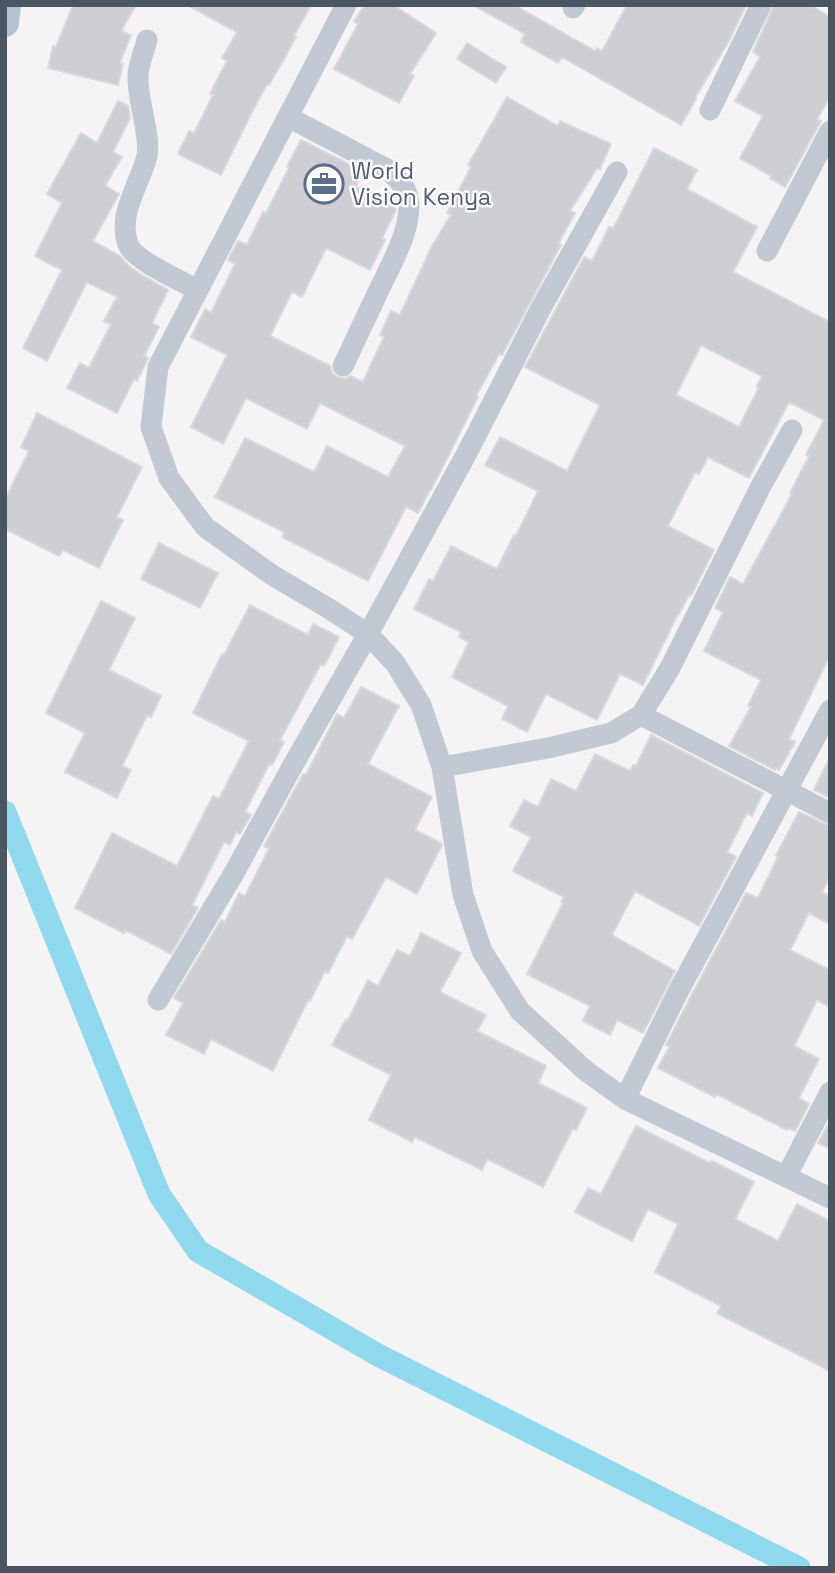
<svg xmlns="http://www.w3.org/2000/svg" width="835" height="1573" font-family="'Space Grotesk',sans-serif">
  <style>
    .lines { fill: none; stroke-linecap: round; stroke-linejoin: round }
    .canal { stroke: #90daee; stroke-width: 23 }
    .building { fill: #cdcfd5; stroke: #d7d9de; stroke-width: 2; fill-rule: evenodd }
    .minor { stroke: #c1cad2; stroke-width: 21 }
    .major { stroke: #b3c2d1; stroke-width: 28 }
    .labels { text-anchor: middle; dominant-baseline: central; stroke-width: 5; stroke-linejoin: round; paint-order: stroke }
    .service-label { font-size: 23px; fill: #4e5e75; stroke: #fff; text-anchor: start }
  </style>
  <rect width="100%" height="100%" fill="#f5f3f3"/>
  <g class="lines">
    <path class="canal" d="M5,812L159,1194L198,1251L378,1355L799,1568"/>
  </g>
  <path class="building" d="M73,5H136L121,31L131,35L120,63L123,64L118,85L48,68L53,46L56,47Z
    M187,5H311L294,36L296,37L284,59L269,85L267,84L251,114L221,175L178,154L189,131L194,133L213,95L210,94L227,61L222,58L237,32Z
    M365,5H393L436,33L410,74L414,76L399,103L334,69L358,24L354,21Z
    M473,5H514L595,51L597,48L602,51L627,5H746L730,39L695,98L696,99L681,125L562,57L558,63L521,42L525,34Z
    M774,5H810L830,17V97L817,119L821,121L785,187L770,178L771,176L740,158L763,116L735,101L760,57L753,52Z
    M467,43L506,67L496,83L457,59Z
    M507,97L558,126L560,121L611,144L600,169L597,168L570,211L575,213L558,244L561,245L502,355L499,354L476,396L478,397L431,490H430L418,513L406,507L368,581L282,537L284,532L215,497L245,438L314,472L327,446L388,477L405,446L320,403L307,429L246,398L223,444L191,427L227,355L191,337L205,309L211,313L235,264L228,260L230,256L238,241L247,245L263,212L266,213L289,168L287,166L301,140L363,171L356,187L396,207L395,212L382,238L385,240L370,270L326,248L302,297L292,292L270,336L330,366L332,373L337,377L345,379L351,376L363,382L384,337L380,335L391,311L400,315L432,246L451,215L447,213L471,167L468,165Z
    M118,101L128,106L130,118L113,152L122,157L105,186L119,194L93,241L120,256L130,267L142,275L168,290L152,323L159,327L144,356L148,358L137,381L134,379L117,413L67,388L80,363L89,368L111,324L104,321L117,297L87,282L47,361L23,348L62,270L35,256L62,203L47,194L81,133L97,143Z
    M654,148L697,170L687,189L757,227L733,272L830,322V655L789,739L795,742L779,770L776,768L775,770L729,746L751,707L748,706L761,680L704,651L723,612L715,608L730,577L743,584L792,494L790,493L809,456L806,455L824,420L789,402L749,478L708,457L699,474L695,472L668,526L714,550L691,596L689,595L679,614H678L643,685L620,674L597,720L546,694L527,732L502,719L508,706L452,677L469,642L459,637L461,632L414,609L429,579L433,581L451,546L497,569L514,535L516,536L538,491L485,465L500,437L567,471L600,405L525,367L584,257L592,261L609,227L613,229ZM701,345L762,376L757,386L759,387L739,427L676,395Z
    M37,413L142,467L117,517L123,520L99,568L63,550L59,556L5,529V499L29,451L21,447Z
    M159,543L218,573L200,608L141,579Z
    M101,601L135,618L109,670L161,696L151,717L147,715L122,766L131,770L117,798L65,772L85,733L46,713Z
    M250,605L308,635L313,624L339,637L324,666L321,664L280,740L284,742L272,765L269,764L245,812L251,815L240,834L236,832L230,845L224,842L192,905L198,908L171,954L125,930L124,933L75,908L112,833L177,866L213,796L219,799L249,741L193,713L222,654L224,655Z
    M361,687L399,706L368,764L432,797L415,830L441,843L442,845L417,894L386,877L352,939L347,936L328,973L325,971L310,1001L308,1000L273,1071L211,1039L204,1054L166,1035L183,1003L174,998L221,920L225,922L239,893L245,896L269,849L264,846L303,774L306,775L337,714L344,718Z
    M651,735L763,793L752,816L747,813L727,852L736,857L699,926L635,891L612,935L675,971L643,1033L617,1020L610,1035L583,1021L590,1006L527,974L563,903L561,902L564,897L513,871L531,837L510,826L524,800L538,807L551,779L576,791L595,754L630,771L633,765L636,766Z
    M830,757V798L814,790Z
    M799,812L830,826V876L822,892L830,896V924L809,913L790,950L830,970V1007L817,1000L794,1046L819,1059L799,1098L809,1104L795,1131L788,1128L787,1130L716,1094L715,1097L658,1068L670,1046L666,1045L690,998L746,893L758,898L778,857L776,855Z
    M421,933L461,953L440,992L486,1015L477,1031L546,1066L538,1083L587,1108L576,1130L573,1128L543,1187L487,1159L482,1170L415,1137L412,1142L369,1120L391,1075L332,1045L346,1019L348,1020L368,980L378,986L397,950L410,956Z
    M830,1121V1149L818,1143Z
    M636,1126L710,1163L712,1161L754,1182L735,1219L767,1235L778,1241L797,1204L830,1221V1371L717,1313L721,1306L655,1272L678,1224L648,1209L632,1241L575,1212L588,1188L601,1194Z"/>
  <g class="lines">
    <path class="minor" d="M346,5L158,367L151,427L169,478L205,527L272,575L328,608L368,634L395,663L421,705L442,767L463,895L482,951L520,1011L586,1071L625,1099L830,1198
      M573,8L575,5
      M147,40C144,52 138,65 138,76C137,99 151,136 147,156C140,184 117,214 128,244C134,261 182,281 198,290
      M710,110L761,5
      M288,117L387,169C394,176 404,183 407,194C416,223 390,266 378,292C366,317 355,341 343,366
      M767,251L830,131
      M641,715L830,813
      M442,767L548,748L611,733L641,715L670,668L760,488L792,430
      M158,1000L234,873L293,765L368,634L468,451L541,308L617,172
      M625,1099L678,992L830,710
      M786,1177L830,1092"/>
    <path class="major" d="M5,23L7,5"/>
  </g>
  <defs>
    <g id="office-ring" transform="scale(2.0125)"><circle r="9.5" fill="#fff" stroke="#5c6f8a" stroke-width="1.5"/><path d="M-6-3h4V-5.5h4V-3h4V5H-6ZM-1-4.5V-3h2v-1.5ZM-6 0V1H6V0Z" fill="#5c6f8a"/></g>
  </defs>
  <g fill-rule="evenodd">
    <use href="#office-ring" x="324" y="184"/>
  </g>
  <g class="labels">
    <g class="service-label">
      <text x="351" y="171">World<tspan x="351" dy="26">Vision Kenya</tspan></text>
    </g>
  </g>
  <rect width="835" height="1573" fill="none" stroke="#4a5661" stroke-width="14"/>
</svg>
